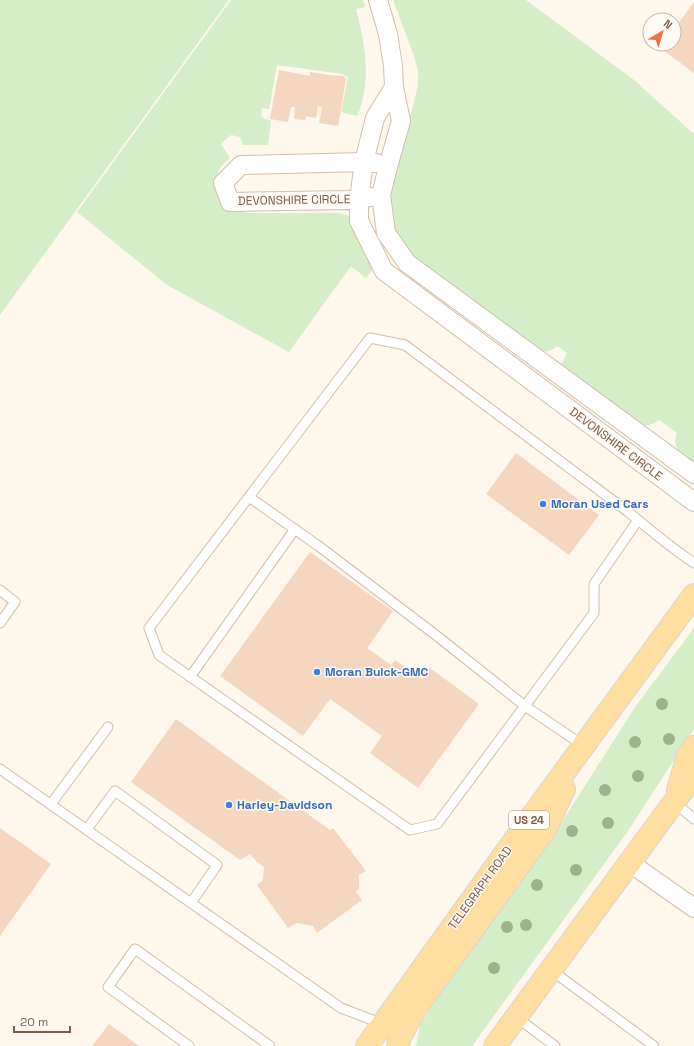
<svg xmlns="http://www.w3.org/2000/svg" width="694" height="1046" font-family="'Space Grotesk',sans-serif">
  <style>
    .green { fill: #d6eec7 }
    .building { fill: #f5d7c0 }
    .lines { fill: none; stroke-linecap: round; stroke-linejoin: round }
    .service-casing { stroke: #d2bfae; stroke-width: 11 }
    .minor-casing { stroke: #d2bfae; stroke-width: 20 }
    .primary-casing { stroke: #ddd5d0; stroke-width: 24 }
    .service { stroke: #fff; stroke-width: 9 }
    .minor { stroke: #fff; stroke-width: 18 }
    .primary { stroke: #ffdea1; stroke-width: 22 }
    .tree { fill: #9eb38c }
    .shop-dot { fill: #3f7fe0; stroke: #fffaf3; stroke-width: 1.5 }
    .labels { text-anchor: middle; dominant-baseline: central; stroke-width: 3; stroke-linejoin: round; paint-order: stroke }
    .shield { fill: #fffaf3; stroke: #a38c7d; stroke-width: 1 }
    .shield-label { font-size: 11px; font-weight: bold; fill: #7c5d4b }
    .street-label { font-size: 12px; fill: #7c5d4b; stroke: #fffaf3 }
    .shop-label { font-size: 12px; font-weight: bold; fill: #366cbe; stroke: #fffaf3; text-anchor: start }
  </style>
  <rect width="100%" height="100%" fill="#fef7eb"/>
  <path class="green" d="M0,0H229L0,315Z
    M231,0H363L365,7L356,9C364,39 370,71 362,102C361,107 359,111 357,116L341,112L348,77L342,74L277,65L269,109L262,108L261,117L271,121L268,145H243L240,137L231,135L221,144L230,158C224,163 218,168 217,176C214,189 224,207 237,211C241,212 245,212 249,213H339L349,216L355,224L375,267L366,278L351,266L289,352L167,285L77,212Z
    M393,0H526L634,80L694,134V465C681,454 671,451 677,433L659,420C652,426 646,426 637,423L563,369L562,364L567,353L557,346C550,352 545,352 536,351L415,261L398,238L390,216L388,192L413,106L418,85V71L414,56Z
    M694,628V729L628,831L472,1046H416L420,1025L430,1009L426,1005L553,836L635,707Z"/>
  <path class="building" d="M694,2V73L660,48L662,44H674V29Z
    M279,70L310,76V72L329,75L344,76L346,79L338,126L319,123L322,107L318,106L316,118L306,116L305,120L294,119L295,107H291L288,122L270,119Z
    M516,453L599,515L569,555L486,494Z
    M310,552L393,611L367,648L391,665L395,660L422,679L430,668L479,704L418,788L370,753L382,736L330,699L303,736L220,676Z
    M176,719L330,830L333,828L366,871L359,875V888L356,892L362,900L317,933L313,926L296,923L288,928L257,885L263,880L264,867L257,862L250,854L240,860L131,782Z
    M0,828L51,864L0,936Z
    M109,1024L139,1046H92Z"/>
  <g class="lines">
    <g class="service-casing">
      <path id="service" d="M249,497L320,547L437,636L525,706L584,746
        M638,520L594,584V613L437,824L410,830L159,655L149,628L370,338L405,345L627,511C649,529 671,548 694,563
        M0,590L15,602L0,623
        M190,677L295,529
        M0,769L341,1008L383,1024
        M674,802L694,819
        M51,804L108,727
        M87,829L115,791L217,865L191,903
        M551,970L654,1046
        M516,1017L555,1046
        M189,1046L108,987L135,949L270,1046"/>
    </g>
    <g class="minor-casing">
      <path id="minor" d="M378,0L388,34L393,66L394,87L401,121L389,163L381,195L386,233L407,263L694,474
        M394,87L375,118L364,162L359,199V221L384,271L694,502
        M370,197L349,200L230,202L223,183L241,165L364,162L376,163
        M630,863L694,908"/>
    </g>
    <g class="primary-casing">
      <path id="primary" d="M678,790L688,755L694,747
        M367,1046L527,823L694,595
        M398,1046L399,1039L415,1009L546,828L564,789
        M495,1046L694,775"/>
    </g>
    <use href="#service" class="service"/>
    <use href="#minor" class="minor"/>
    <use href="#primary" class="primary"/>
  </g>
  <g class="tree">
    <circle cx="662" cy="704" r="6"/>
    <circle cx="669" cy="739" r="6"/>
    <circle cx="635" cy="742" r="6"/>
    <circle cx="638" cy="776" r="6"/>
    <circle cx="605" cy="790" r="6"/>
    <circle cx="608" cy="823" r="6"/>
    <circle cx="572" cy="831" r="6"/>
    <circle cx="576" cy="870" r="6"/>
    <circle cx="537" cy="885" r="6"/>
    <circle cx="526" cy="925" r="6"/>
    <circle cx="507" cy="927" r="6"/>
    <circle cx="494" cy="968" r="6"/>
  </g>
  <g class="shop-dot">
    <circle cx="543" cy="504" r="4"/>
    <circle cx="317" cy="672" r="4"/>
    <circle cx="229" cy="805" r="4"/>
  </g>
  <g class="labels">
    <rect class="shield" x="509" y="811" width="40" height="18" rx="3"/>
    <g class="shield-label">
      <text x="529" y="820">US 24</text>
    </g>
    <g class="street-label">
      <text transform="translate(294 200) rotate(-1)">DEVONSHIRE CIRCLE</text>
      <text transform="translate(616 444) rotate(37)">DEVONSHIRE CIRCLE</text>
      <text transform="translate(480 888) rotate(-54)">TELEGRAPH ROAD</text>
    </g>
    <g class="shop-label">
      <text x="551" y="504">Moran Used Cars</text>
      <text x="325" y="672">Moran Buick-GMC</text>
      <text x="237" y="805">Harley-Davidson</text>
    </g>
  </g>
  <g transform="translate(662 32) rotate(38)"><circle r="19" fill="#fffaf3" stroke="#cbbbb0"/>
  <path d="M0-3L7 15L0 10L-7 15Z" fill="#ef7249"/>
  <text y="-6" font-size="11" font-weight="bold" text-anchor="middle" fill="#7c5d4b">N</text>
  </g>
  <path d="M14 1026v6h56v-6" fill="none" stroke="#7c5d4b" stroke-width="2"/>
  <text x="20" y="1026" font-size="12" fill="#7c5d4b" stroke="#fffaf3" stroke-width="3" paint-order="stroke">20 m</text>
</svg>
